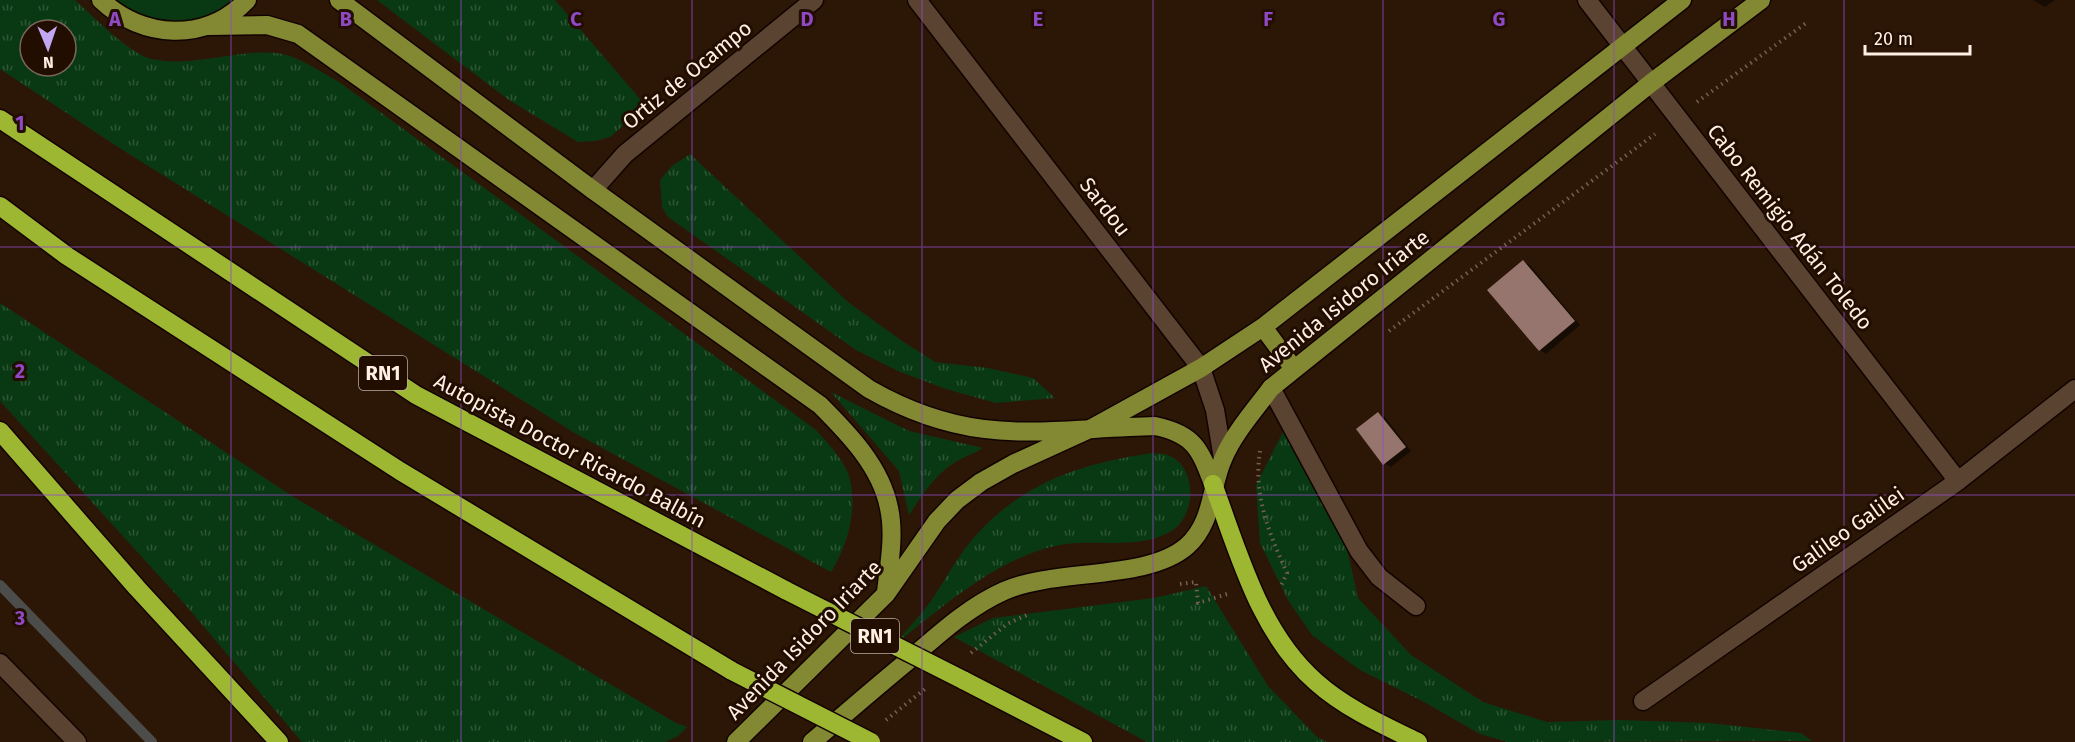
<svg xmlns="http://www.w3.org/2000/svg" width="2075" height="742" font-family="'Fira Sans',sans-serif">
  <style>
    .grass { fill: url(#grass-tufts); fill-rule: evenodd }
    .park { fill: #093912 }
    .shadow { fill: #0007 }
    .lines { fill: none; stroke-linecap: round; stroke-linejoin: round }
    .stream { stroke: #4c4d4b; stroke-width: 10 }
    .building { fill: #97756f }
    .minor-casing { stroke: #130300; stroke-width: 21 }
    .primary-casing { stroke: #130300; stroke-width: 21 }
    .motorway-casing { stroke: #130300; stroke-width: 21 }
    .path { stroke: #736051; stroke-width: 4; stroke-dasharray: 1.5 4.5; stroke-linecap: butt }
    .minor { stroke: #5b4332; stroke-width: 18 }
    .primary { stroke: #838933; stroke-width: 18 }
    .motorway { stroke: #9eb733; stroke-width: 18 }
    .motorway-bridge-casing { stroke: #130300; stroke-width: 21; stroke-linecap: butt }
    .motorway-bridge { stroke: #9eb733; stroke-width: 18 }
    .grid { fill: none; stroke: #8f49c5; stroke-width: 1.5; stroke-opacity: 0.55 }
    .labels { text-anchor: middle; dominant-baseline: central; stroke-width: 6; stroke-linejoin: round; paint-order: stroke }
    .shield { fill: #220d01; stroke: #bdaba1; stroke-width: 1.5 }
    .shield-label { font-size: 20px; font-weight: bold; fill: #ffefe5 }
    .street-label { font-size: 21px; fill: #ffefe5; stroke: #220d01 }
    .grid-label { font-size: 20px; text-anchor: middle; font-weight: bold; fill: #8f49c5; stroke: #220d01; stroke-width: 6; stroke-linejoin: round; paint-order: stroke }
  </style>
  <defs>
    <pattern id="grass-tufts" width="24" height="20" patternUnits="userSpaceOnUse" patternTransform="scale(1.5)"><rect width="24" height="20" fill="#093912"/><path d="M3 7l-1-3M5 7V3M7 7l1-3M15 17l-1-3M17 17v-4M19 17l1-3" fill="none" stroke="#2e5634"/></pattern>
  </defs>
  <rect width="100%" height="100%" fill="#2c1706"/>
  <path class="grass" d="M0,0H75C93,16 129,54 152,59C193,68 235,49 276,53C297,55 321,72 339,82L816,430C827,443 844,459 849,476C858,508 848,545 831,572L573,432L118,147L0,69ZM30,30H66V66H30Z
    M377,0H555L646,106L610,137L595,141L578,142L509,100Z
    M690,154L848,302L902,341L935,362L988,368L1033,378L1055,398L996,403L946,389L898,371L856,350L668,217L662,207L660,180L672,166Z
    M0,303L292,496L676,723L687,727L678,736L665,742H302L182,601L0,401Z
    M831,392L909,431L983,448C975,453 966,456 957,461C936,473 922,495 909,515L899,471Z
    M1285,428L1347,549L1358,598L1411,655L1483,702L1547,722L1619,720L1709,723L1801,733L1812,741L1508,742L1480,734L1426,703L1360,670L1312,635L1288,600L1260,543L1256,485Z
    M1152,453C1157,454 1165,453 1170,456C1197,468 1196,514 1173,530C1139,552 1093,537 1055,546C994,560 944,606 896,643C907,629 920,616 931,601C946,579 959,553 978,533C1026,481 1084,463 1152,453Z
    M1206,586L1268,686L1317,737L1327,742H1147L954,637L993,618L1154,598Z"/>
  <path class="park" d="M117,0H232C225,5 217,12 209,15C180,27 139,23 117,0Z"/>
  <path class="shadow" d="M2033,0H2055L2045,7Z
    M1523,262L1530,265L1580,325L1546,354L1540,350Z
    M1378,413L1385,417L1411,451L1391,467L1384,463Z"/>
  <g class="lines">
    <path class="stream" d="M0,585L152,742"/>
  </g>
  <path class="building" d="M1523,260L1575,321L1539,351L1487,290Z
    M1378,412L1406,447L1383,465L1356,429Z"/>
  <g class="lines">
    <g class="minor-casing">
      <path id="minor" d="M917,0L1201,368L1215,410L1223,459
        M1587,0L1958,481
        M593,190L625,154L814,0
        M1271,388L1359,551L1379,577L1416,606
        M0,663L77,742
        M1643,701L1958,481L2075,389"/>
    </g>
    <g class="primary-casing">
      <path id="primary" d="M101,0C142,39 206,43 247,0
        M339,0L593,190L869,389C974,449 1042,429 1155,426C1194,434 1200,449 1213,484
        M209,26L267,25L298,34L820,405C849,434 881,467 889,508C895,535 889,565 886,592
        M1263,327L1294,369
        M736,742L886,594L937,521L957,500L981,482L1013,464L1094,427L1201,368L1263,327L1682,0
        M812,742C844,715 876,687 909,660C938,635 968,607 1004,591C1056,568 1147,581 1187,546C1213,523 1210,489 1223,459C1234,433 1254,411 1271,388L1651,83L1761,0"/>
    </g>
    <g class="motorway-casing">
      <path id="motorway" d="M0,119L416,395L787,591
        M0,206L67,256L400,471L732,671
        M0,431L137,588L279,742
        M1213,484C1239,553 1259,632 1316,682C1345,708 1383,725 1418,742
        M963,680L1083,742"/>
    </g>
    <path class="path" d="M1697,102L1806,23
      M1389,331L1655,134
      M1260,451C1253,495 1269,533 1287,573L1281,586
      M1180,584L1196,582L1198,603L1227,594
      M971,653L1007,624L1029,614
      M886,720L925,689"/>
    <use href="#minor" class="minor"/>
    <use href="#primary" class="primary"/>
    <use href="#motorway" class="motorway"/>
    <g class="motorway-bridge-casing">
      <path id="motorway-bridge" d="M787,591L963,680
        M732,671L871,742"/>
    </g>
    <use href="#motorway-bridge" class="motorway-bridge"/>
  </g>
  <path class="grid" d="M231,0V742M461,0V742M692,0V742M922,0V742M1153,0V742M1383,0V742M1614,0V742M1844,0V742M0,247H2075M0,495H2075"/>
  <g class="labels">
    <g class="shield">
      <rect x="359" y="356" width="48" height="34" rx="4.5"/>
      <rect x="851" y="619" width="48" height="34" rx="4.5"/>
    </g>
    <g class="shield-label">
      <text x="383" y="373">RN1</text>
      <text x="875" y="636">RN1</text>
    </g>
    <g class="street-label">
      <text transform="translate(687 75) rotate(-39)">Ortiz de Ocampo</text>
      <text transform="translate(1105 207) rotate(52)">Sardou</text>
      <text transform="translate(1790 227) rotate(52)">Cabo Remigio Adán Toledo</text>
      <text transform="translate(1344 301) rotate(-39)">Avenida Isidoro Iriarte</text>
      <text transform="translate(570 451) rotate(28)">Autopista Doctor Ricardo Balbín</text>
      <text transform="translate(1848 530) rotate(-35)">Galileo Galilei</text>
      <text transform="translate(804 640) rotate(-46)">Avenida Isidoro Iriarte</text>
    </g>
  </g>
  <g class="grid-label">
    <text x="115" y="26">A</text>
    <text x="346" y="26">B</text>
    <text x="576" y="26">C</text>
    <text x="807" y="26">D</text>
    <text x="1038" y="26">E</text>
    <text x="1268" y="26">F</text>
    <text x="1499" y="26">G</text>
    <text x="1729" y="26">H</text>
    <text x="20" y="130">1</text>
    <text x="20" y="378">2</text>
    <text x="20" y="625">3</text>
  </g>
  <g transform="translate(48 48) rotate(178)"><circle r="28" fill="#220d01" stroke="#7a675c" stroke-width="1.5"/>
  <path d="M0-4.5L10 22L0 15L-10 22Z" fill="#c2a8f2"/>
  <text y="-9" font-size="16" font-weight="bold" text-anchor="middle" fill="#ffefe5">N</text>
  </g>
  <path d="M1865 45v9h105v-9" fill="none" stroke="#ffefe5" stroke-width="3"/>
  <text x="1874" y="45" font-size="18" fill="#ffefe5" stroke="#220d01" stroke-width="4.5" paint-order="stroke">20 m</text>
</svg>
